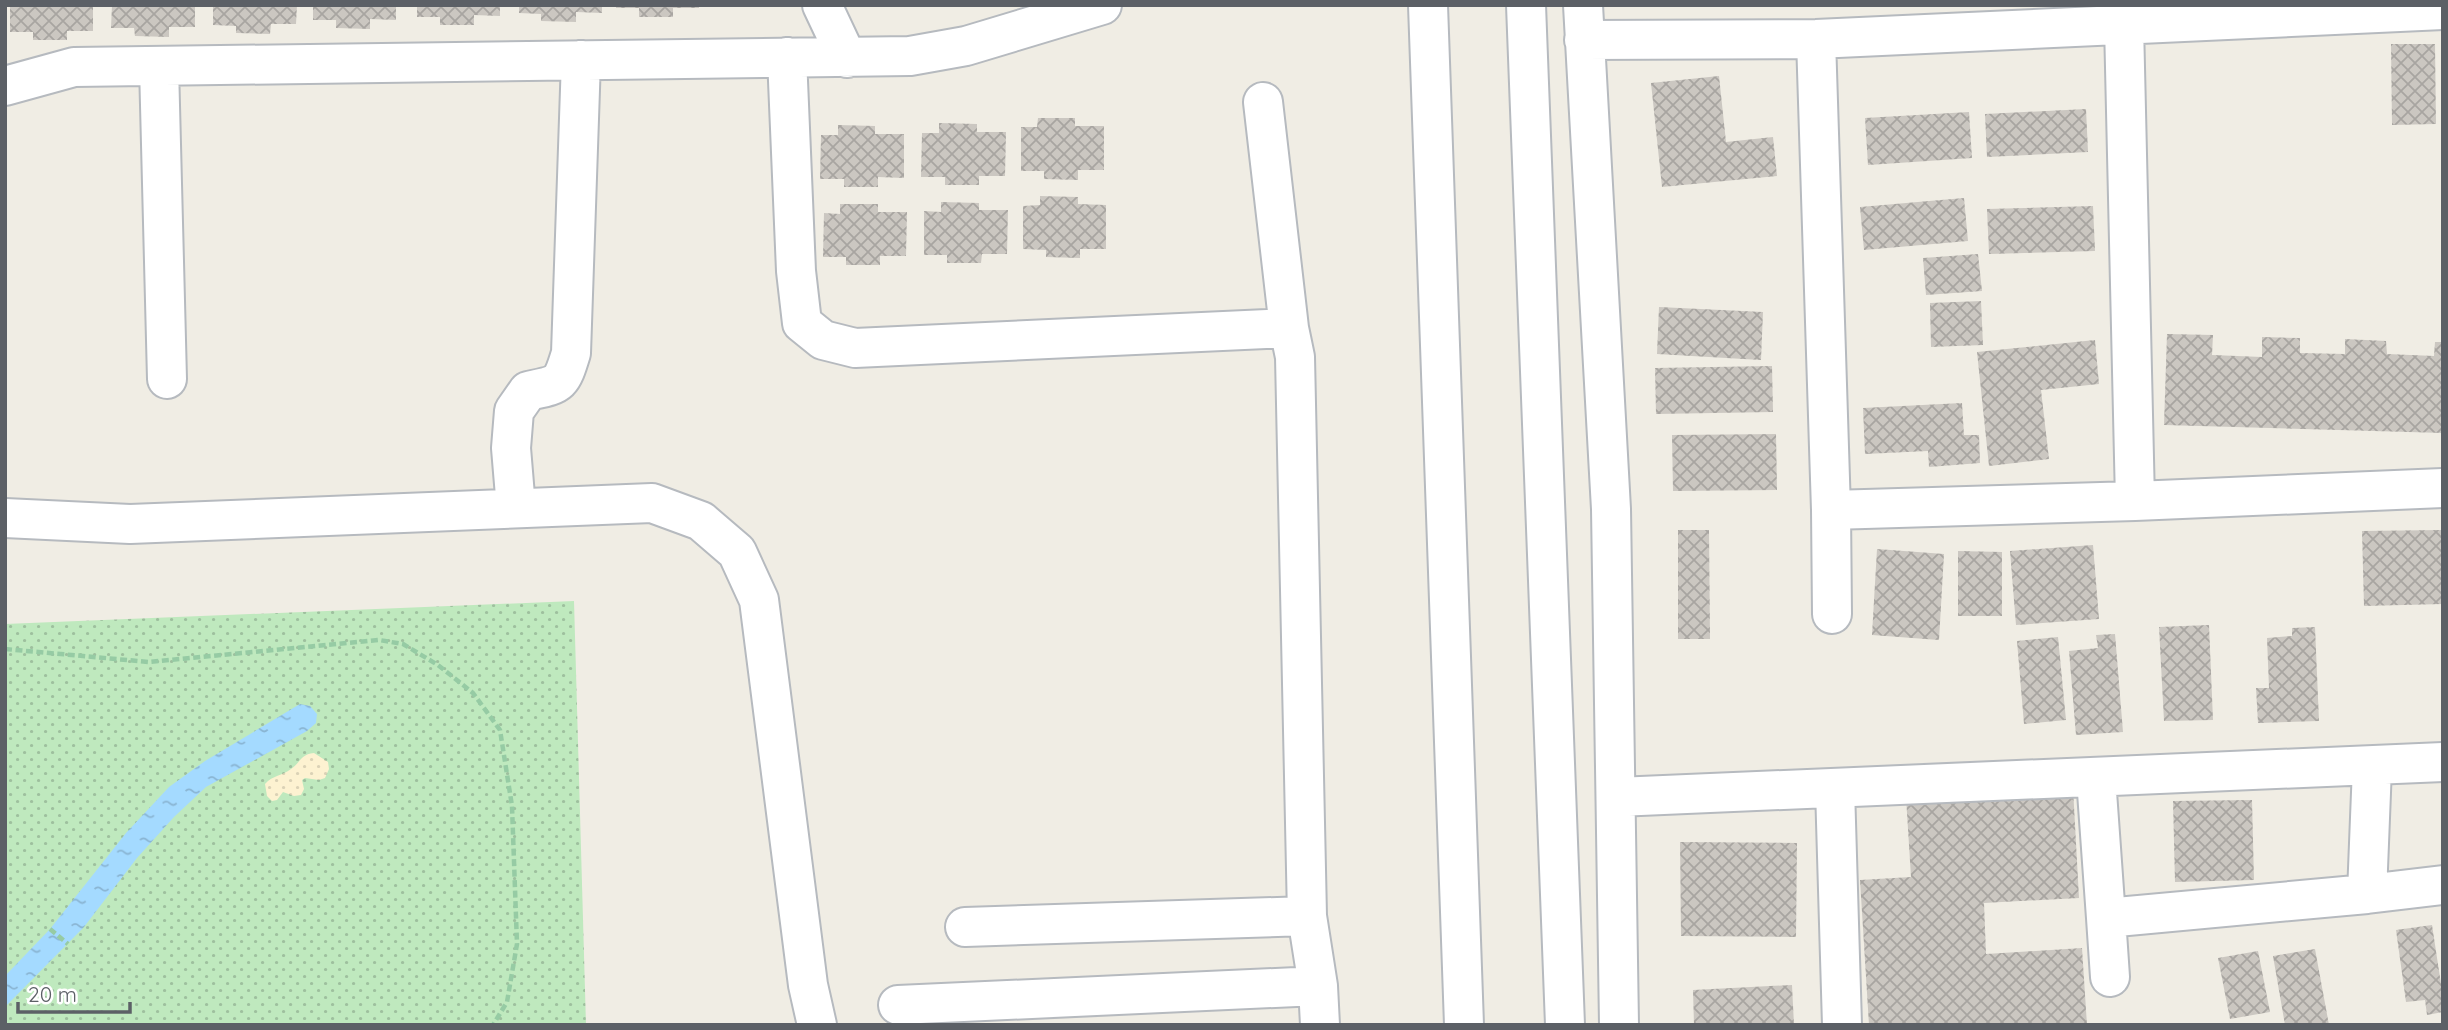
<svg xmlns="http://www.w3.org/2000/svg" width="2448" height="1030" font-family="Quicksand,sans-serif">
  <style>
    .grass { fill: url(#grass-dots) }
    .sand { fill: url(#sand-dots) }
    .water { fill: url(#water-ripples) }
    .building { fill: url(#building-cross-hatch) }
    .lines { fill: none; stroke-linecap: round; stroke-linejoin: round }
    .minor-casing { stroke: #b6babf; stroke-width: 42 }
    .path { stroke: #96cba4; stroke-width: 4.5; stroke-dasharray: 7 3.5; stroke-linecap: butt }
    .minor { stroke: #fff; stroke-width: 38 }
  </style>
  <defs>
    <pattern id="grass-dots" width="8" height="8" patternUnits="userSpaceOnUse" patternTransform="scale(1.75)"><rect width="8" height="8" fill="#bfe9be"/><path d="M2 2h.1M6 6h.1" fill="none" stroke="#9ec09e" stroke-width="1.8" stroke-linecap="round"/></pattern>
    <pattern id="sand-dots" width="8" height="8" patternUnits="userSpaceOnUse" patternTransform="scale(1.75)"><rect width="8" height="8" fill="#fdf2d1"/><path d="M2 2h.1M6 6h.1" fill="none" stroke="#dbd2b6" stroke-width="1.8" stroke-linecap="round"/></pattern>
    <pattern id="water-ripples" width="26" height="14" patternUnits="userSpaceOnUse" patternTransform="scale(1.75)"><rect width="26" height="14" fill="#a4daff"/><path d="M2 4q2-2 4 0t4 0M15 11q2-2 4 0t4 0" fill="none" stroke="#89b4d2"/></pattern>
    <pattern id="building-cross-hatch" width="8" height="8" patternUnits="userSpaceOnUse" patternTransform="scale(1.75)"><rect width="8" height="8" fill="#cbc7c1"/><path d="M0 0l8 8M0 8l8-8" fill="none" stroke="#a8a5a1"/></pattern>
  </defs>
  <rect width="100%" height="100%" fill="#f0ede4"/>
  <path class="grass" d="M574,601L586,1025H5V624Z"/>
  <path class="sand" d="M314,753L328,762L329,769L325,778L319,780L305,778L302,780L304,789L301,795L294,796L283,792L277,800L272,801L267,796L265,784C273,775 282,776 291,769C301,762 301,754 314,753Z"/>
  <path class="water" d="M300,704L310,706L317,714L316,723L307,731L206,787L174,817L137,858L84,927L5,1007V976L50,929L126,833L169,787L205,761Z"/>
  <path class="building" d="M10,5H93V31H67V40H33V32H10Z
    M112,5H195V27H169V37L135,36L134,28H111Z
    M213,5H297L296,24H271L270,34L236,33V26L213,25Z
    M313,5H396V20L370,19V29L336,28V20H313Z
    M417,5H500V16L474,15V25H440V17H417Z
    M519,5H602V13L576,12V22L541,21V14L519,13Z
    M616,5H699V8H673V17H639V8H616Z
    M2391,44H2435L2436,124L2392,125Z
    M1719,76L1726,142L1773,137L1777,176L1662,187L1651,83Z
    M2086,109L2088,152L1987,157L1985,114Z
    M1969,112L1972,158L1868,165L1865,118Z
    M1038,118H1075V126H1104V170H1078V180L1044,179V171H1021V127H1037Z
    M939,123L977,124V132H1006L1005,176H979V185H945V177H921L922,133H939Z
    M838,125L875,126V134H904V178L878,177V187H844V179H820L821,135H838Z
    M1040,196L1078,197V204L1106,205V249H1080V258L1046,257V250L1023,249V206L1040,205Z
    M1964,198L1968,241L1864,250L1860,207Z
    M941,202L979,203V210H1008L1007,254H982L981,263H947V255H924V211L941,212Z
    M840,204H878V212H907L906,256H880V265H846V257H823L824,213L840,214Z
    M2093,206L2095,251L1989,254L1987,209Z
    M1978,254L1982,291L1926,295L1923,258Z
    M1981,301L1983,345L1931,347L1930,303Z
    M1659,307L1763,312L1761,360L1657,354Z
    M2167,334L2213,335L2212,355L2262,357V337L2300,338V353L2345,354V339L2386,341L2387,354L2434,356L2435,342H2443V433L2164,425Z
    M2095,340L2099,384L2041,390L2049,459L1989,466L1977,352Z
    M1772,366L1773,412L1656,414L1655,368Z
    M1962,403L1964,435H1979L1980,463L1929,467L1928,451L1865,454L1863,408Z
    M1776,434L1777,490L1673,491L1672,435Z
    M1678,530H1709L1710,639H1678Z
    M2443,530V604L2364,606L2362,531Z
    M2093,545L2099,619L2016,625L2010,551Z
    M1877,549L1944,554L1939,640L1872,635Z
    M1958,551L2002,552V616H1958Z
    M2209,625L2213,720L2164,721L2159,627Z
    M2315,627L2319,721L2258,723L2256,688H2269L2267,638L2292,636V628Z
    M2115,634L2123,732L2076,735L2069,651L2098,648L2096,635Z
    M2058,637L2066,720L2024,724L2017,641Z
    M2073,788L2079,898L1984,903L1986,954L2082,948L2087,1025H1869L1860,880L1911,877L1906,797Z
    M2252,800L2254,880L2175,882L2173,801Z
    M1680,842L1797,843L1796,937L1681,936Z
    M2432,925L2443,997V1012L2427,1015L2425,1000L2406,1002L2396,930Z
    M2315,949L2329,1025H2285L2273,956Z
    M2258,951L2270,1012L2230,1019L2218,958Z
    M1792,985L1794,1025H1694L1693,990Z"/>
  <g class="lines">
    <g class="minor-casing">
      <path id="minor" d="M822,5L847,58
        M1428,5L1464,1025
        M1526,5L1565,1025
        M1583,5L1611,509L1619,1025
        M2124,24L2135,501
        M1816,39L1831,510L1832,614
        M1584,40L1816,39L2443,10
        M787,57L796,271L802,323L823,340L855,348L1289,328
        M159,66L167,379
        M5,86L74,67L910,56L966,46L1102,5
        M1263,102L1289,328L1295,357L1307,916L1318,986L1320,1025
        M516,508L511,448L514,411L528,391C560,384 561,386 571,353L581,60
        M1831,510L2135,501L2443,488
        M5,518L130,524L652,503L701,521L737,552L759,600L808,985L817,1025
        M2372,767L2367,894L2443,885
        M2096,778L2106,918L2367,894
        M1835,788L1842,1025
        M1617,797L2443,762
        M2106,918L2110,977
        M965,927L1307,916
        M898,1005L1318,986"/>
    </g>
    <path class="path" d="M5,649L149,662L379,640L403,644L438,665L473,693L500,730L512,806L517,944L507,1002L493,1025
      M50,929L68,944"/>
    <use href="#minor" class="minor"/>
  </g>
  <rect width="2448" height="1030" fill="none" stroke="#5c6066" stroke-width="14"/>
  <path d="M18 1002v10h112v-10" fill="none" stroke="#5c6066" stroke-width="3.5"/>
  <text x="28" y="1002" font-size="21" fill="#5c6066" stroke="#ffffff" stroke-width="5" paint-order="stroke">20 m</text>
</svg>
